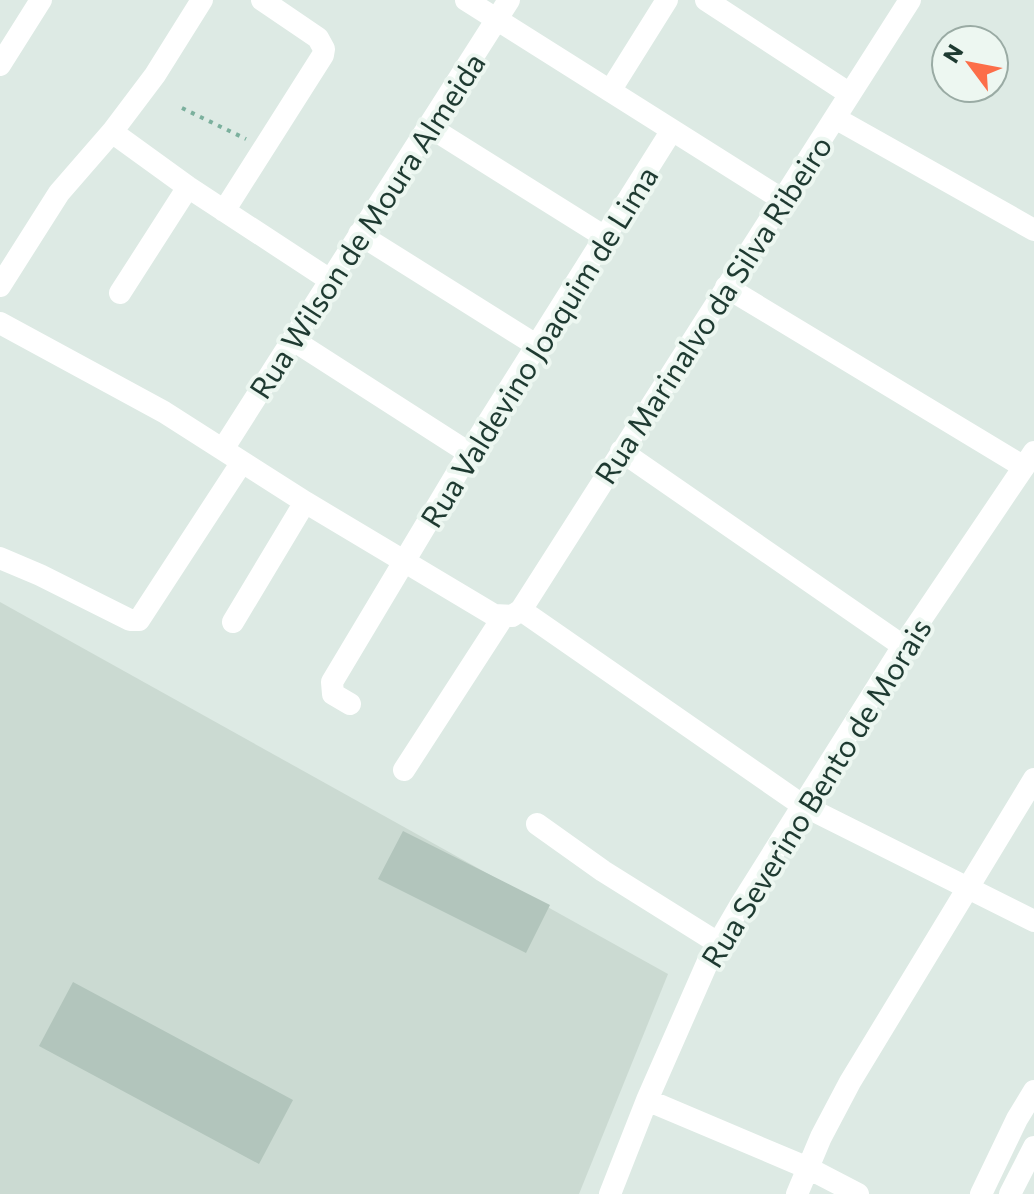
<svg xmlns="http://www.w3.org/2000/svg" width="1034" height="1194" font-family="Commissioner,sans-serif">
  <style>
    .built { fill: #cbdad2 }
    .building { fill: #b2c5bc }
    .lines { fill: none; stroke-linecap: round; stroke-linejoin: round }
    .path { stroke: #7bb09d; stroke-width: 4; stroke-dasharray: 4 6; stroke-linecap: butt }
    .minor { stroke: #fff; stroke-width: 22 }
    .labels { text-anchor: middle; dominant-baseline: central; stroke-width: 8; stroke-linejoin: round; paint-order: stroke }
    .street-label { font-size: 30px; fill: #1e3a31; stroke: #edf7f1 }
  </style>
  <rect width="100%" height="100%" fill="#ddeae4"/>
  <path class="built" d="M0,602L668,974L579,1194H0Z"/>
  <path class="building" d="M403,831L550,905L526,953L378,879Z
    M73,982L293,1100L259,1164L39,1046Z"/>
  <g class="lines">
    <path class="path" d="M182,108L246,139"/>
    <path class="minor" d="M466,0L783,200
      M706,0L850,94
      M0,65L41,0
      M610,91L667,0
      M835,118L1034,230
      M428,126L605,237
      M112,132L188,187L330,280
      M224,211L323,55L324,49L318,38L262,0
      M359,234L536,345
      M0,286L59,193L112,132L155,75L202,0
      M726,287L1024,467
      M120,293L188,187
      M0,323L164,412L305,502L494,615L512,616L521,610L910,0
      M293,340L469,453
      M223,449L509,0
      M621,451L903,646
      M0,558L40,575L130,620H139L242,462
      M521,610L802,805L1034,921
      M233,622L305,502
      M350,704L333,694L332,682L469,453L672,130
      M404,770L503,617
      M537,824L603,871L718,943
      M647,1100L808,1168L858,1194
      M610,1194L647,1100L709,959L741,904L903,646L1034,452
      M797,1194L821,1137L850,1082L1034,779
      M981,1194L1017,1119L1034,1091
      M1010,1194L1034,1147"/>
  </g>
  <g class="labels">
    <g class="street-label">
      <text transform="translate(366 225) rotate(-57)">Rua Wilson de Moura Almeida</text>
      <text transform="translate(712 309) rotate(-57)">Rua Marinalvo da Silva Ribeiro</text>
      <text transform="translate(538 346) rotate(-58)">Rua Valdevino Joaquim de Lima</text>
      <text transform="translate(815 792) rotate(-58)">Rua Severino Bento de Morais</text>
    </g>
  </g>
  <g transform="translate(970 64) rotate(302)"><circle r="38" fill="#edf7f1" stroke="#9aaba4" stroke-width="2"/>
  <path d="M0-6L14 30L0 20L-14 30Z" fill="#fc6e49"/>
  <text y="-12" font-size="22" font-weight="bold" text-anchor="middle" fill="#1e3a31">N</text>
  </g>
</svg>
